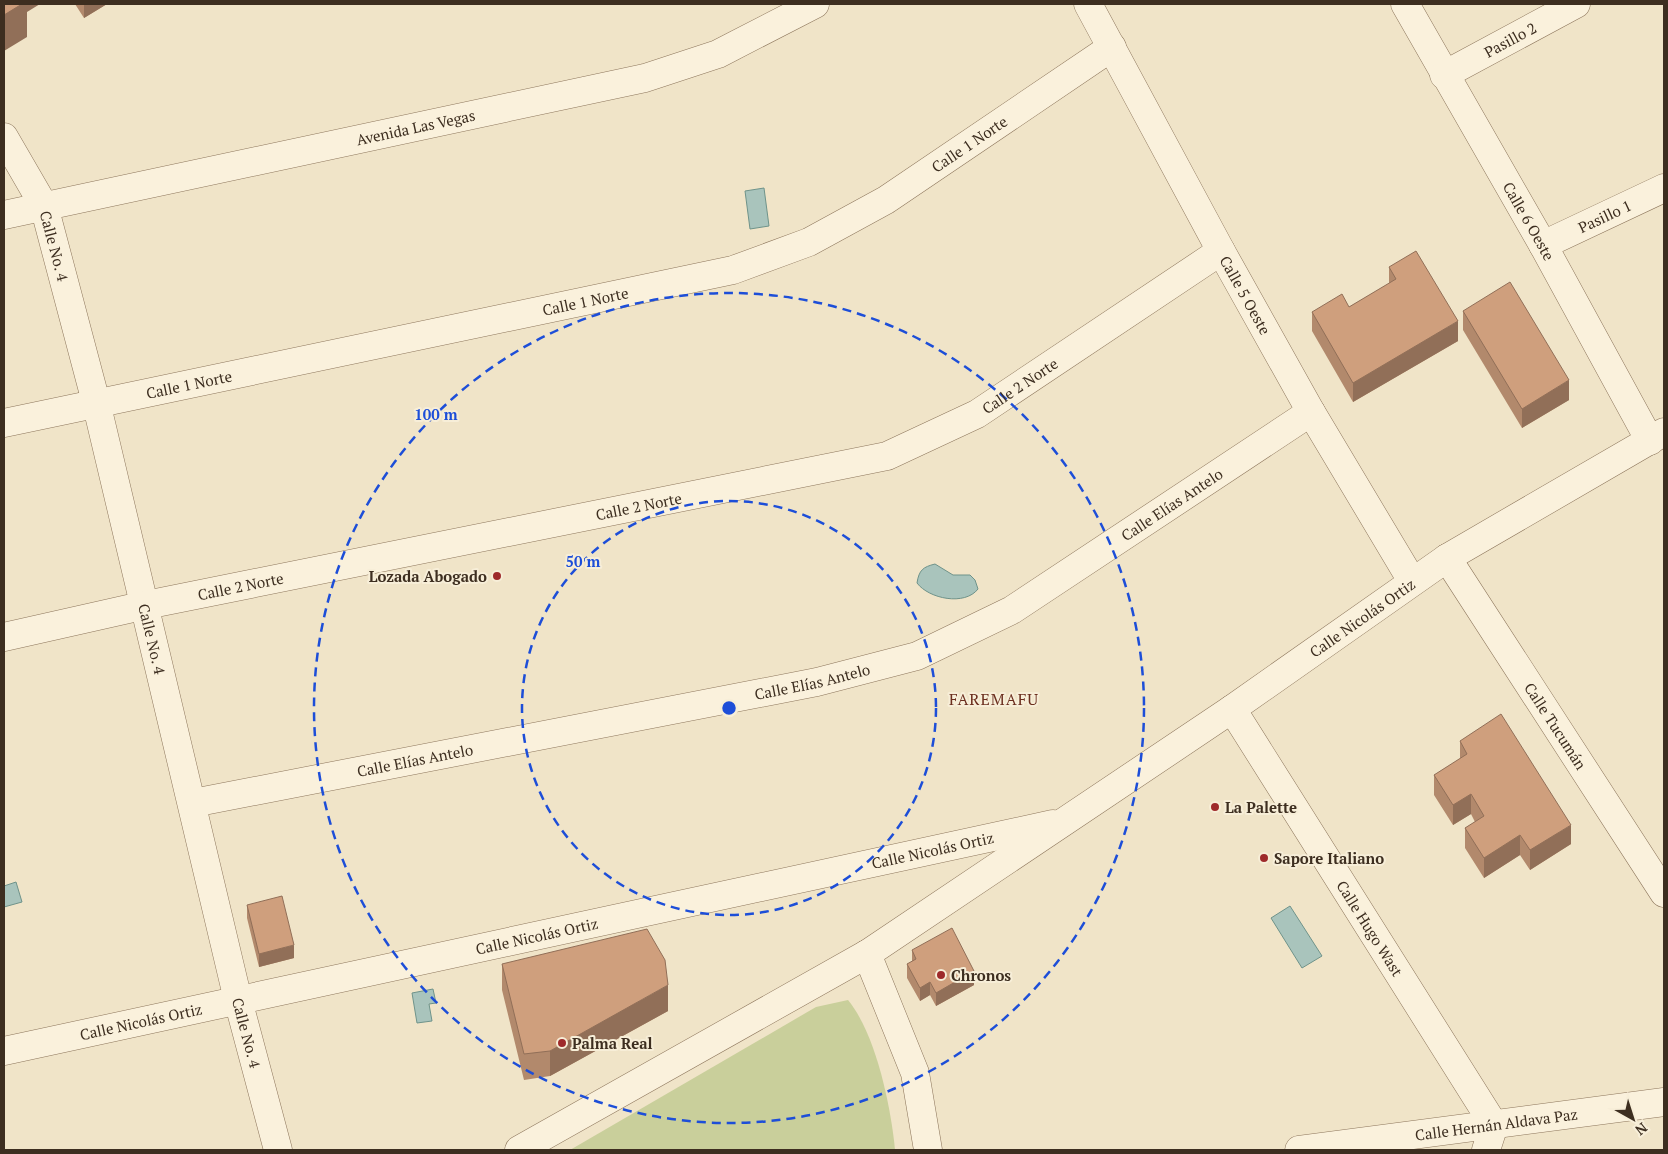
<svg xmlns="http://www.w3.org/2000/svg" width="1668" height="1154" font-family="'PT Serif',serif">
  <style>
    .green { fill: #c9cf9b }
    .water { fill: #a9c4bc; stroke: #6f938a }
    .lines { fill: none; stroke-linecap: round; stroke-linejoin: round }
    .minor-casing { stroke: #8d765c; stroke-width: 29 }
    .minor { stroke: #faf1dc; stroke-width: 28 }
    .wall { fill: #b2896c }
    .shaded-wall { fill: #916f58 }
    .building { fill: #cf9f7d; stroke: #916f58 }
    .ring { fill: none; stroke: #1d4ed8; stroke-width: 2.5; stroke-dasharray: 9 6 }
    .poi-dot { fill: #9e2a2b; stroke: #f7eed8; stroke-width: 2 }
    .labels { text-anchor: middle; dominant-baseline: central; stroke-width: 4; stroke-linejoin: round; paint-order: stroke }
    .street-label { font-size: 15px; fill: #3d2e20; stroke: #f7eed8 }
    .poi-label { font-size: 15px; font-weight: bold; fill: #3d2e20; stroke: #f7eed8; text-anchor: start }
    .neighbourhood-label { font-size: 16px; letter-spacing: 1px; fill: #6b2e1e; stroke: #f7eed8 }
    .centre { fill: #1d4ed8; stroke: #f7eed8; stroke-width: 2.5 }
    .ring-label { font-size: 15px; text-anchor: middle; font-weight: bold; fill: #1d4ed8; stroke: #f7eed8; stroke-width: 4; stroke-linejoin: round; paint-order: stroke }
  </style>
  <rect width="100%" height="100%" fill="#f0e4c8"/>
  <path class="green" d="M848,1000C876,1034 891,1107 895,1150H570L816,1007Z"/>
  <path class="water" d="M764,188L769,226L750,229L745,191Z
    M935,564L953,575H970L975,580L978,589C965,606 929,599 917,583C919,570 923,567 935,564Z
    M16,882L22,902L4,907V886Z
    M1290,906L1322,956L1302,968L1271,918Z
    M433,989L436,1003L429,1004L432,1021L417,1023L412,993Z"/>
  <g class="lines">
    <g class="minor-casing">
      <g id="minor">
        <path id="s1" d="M1088,4L1221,251L1311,412L1412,581"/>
        <path id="s2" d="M1405,4L1543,245L1650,441"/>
        <path id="s3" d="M1444,75L1576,4"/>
        <path id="s4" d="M4,137L44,206L96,402L238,1000L278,1150"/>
        <path id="s5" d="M4,215L645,78L718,54L815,4"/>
        <path id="s6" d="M1543,245L1664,188"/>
        <path id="s7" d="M4,423L733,270L809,242L886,200L1112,47"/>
        <path id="s8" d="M1447,558L1664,893"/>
        <path id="s9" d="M4,637L146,605L887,456L977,414L1221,251"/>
        <path id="s10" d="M1232,709L1494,1125L1486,1150"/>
        <path id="s11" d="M193,803L817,682L917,656L1012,610L1311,412"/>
        <path d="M867,954L915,1073L928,1150"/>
        <path id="s12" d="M4,1051L1053,824"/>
        <path id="s13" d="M519,1150L867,954L1232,709L1447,558L1664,432"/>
        <path id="s14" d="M1299,1150L1664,1102"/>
      </g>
    </g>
    <use href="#minor" class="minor"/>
  </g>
  <path class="wall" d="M75,4H107L84,18Z
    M1389,267L1458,341L1353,402L1312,331V312L1349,307L1389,284Z
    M1463,311L1569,400L1522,428L1463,330Z
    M1460,741L1571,844L1530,870L1520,855L1484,878L1465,848V828L1475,822L1471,814L1453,825L1434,795V775L1460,759Z
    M247,905L294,958L259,967L247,918Z
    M912,950L974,985L936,1006L930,995L920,1001L907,978V964L912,962Z
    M502,964L668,1011L550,1076L524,1080L502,990Z"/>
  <path class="shaded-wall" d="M19,4H40L27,12V37L4,51V15Z
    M84,4H107L84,18Z
    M1458,321V341L1353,402V383Z
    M1569,380V400L1522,428V409Z
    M1471,794V814L1453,825V805Z
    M1571,825V844L1530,870V850Z
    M1520,835V855L1484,878V858Z
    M294,945V958L259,967V954Z
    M974,971V985L936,1006V993Z
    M930,982V995L920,1001V988Z
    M668,985V1011L550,1076V1051Z"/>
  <path class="building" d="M4,4H22L4,15Z
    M1416,251L1458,321L1353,383L1312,312L1342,294L1349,307L1396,279L1389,267Z
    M1510,282L1569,380L1522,409L1463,311Z
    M1501,714L1571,825L1530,850L1520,835L1484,858L1465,828L1484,816L1471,794L1453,805L1434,775L1467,754L1460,741Z
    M282,896L294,945L259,954L247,905Z
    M952,928L974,971L936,993L930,982L920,988L907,964L916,959L912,950Z
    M647,929L665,960L668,985L550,1051L524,1054L502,964Z"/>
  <g class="ring">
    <circle cx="729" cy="708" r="207"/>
    <circle cx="729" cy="708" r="415"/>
  </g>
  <g class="poi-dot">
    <circle cx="497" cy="576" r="5"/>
    <circle cx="1215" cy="807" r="5"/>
    <circle cx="1264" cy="858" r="5"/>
    <circle cx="941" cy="975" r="5"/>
    <circle cx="562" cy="1043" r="5"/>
  </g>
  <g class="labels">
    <g class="street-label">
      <text stroke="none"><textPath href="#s3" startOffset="75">Pasillo 2</textPath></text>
      <text stroke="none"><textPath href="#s5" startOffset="421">Avenida Las Vegas</textPath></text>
      <text stroke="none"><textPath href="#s7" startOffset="1014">Calle 1 Norte</textPath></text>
      <text stroke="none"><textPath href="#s6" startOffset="68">Pasillo 1</textPath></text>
      <text stroke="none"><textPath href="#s2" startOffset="250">Calle 6 Oeste</textPath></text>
      <text stroke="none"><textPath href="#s4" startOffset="121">Calle No. 4</textPath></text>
      <text stroke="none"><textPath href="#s1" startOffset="331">Calle 5 Oeste</textPath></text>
      <text stroke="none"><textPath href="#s7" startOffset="594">Calle 1 Norte</textPath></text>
      <text stroke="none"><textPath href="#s7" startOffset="189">Calle 1 Norte</textPath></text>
      <text stroke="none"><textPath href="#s9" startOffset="1052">Calle 2 Norte</textPath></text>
      <text stroke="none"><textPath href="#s11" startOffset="1036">Calle Elías Antelo</textPath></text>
      <text stroke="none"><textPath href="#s9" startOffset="648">Calle 2 Norte</textPath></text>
      <text stroke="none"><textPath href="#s9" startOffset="242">Calle 2 Norte</textPath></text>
      <text stroke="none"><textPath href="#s13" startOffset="998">Calle Nicolás Ortiz</textPath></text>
      <text stroke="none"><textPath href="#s4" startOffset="526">Calle No. 4</textPath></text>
      <text stroke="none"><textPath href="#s11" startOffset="631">Calle Elías Antelo</textPath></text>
      <text stroke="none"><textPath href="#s8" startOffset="200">Calle Tucumán</textPath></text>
      <text stroke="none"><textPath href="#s11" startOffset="226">Calle Elías Antelo</textPath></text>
      <text stroke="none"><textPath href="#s12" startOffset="950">Calle Nicolás Ortiz</textPath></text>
      <text stroke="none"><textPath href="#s10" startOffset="259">Calle Hugo Wast</textPath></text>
      <text stroke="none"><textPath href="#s12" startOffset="545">Calle Nicolás Ortiz</textPath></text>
      <text stroke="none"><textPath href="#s12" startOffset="140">Calle Nicolás Ortiz</textPath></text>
      <text stroke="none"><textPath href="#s4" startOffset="931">Calle No. 4</textPath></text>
      <text stroke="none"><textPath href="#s14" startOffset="199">Calle Hernán Aldava Paz</textPath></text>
    </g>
    <g class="poi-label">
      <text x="487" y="576" text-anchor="end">Lozada Abogado</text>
      <text x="1225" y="807">La Palette</text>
      <text x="1274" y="858">Sapore Italiano</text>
      <text x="951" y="975">Chronos</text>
      <text x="572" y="1043">Palma Real</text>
    </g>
    <g class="neighbourhood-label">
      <text x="994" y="699">FAREMAFU</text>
    </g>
  </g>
  <circle cx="729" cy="708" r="8" class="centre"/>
  <g class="ring-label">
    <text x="436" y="420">100 m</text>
    <text x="583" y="567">50 m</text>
  </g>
  <rect width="1668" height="1154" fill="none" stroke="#3d2e20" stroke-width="10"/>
  <g transform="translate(1633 1119) rotate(141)" stroke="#f7eed8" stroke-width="4" paint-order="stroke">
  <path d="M0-4L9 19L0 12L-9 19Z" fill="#3d2e20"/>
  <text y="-8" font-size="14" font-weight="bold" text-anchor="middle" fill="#3d2e20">N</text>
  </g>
</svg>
